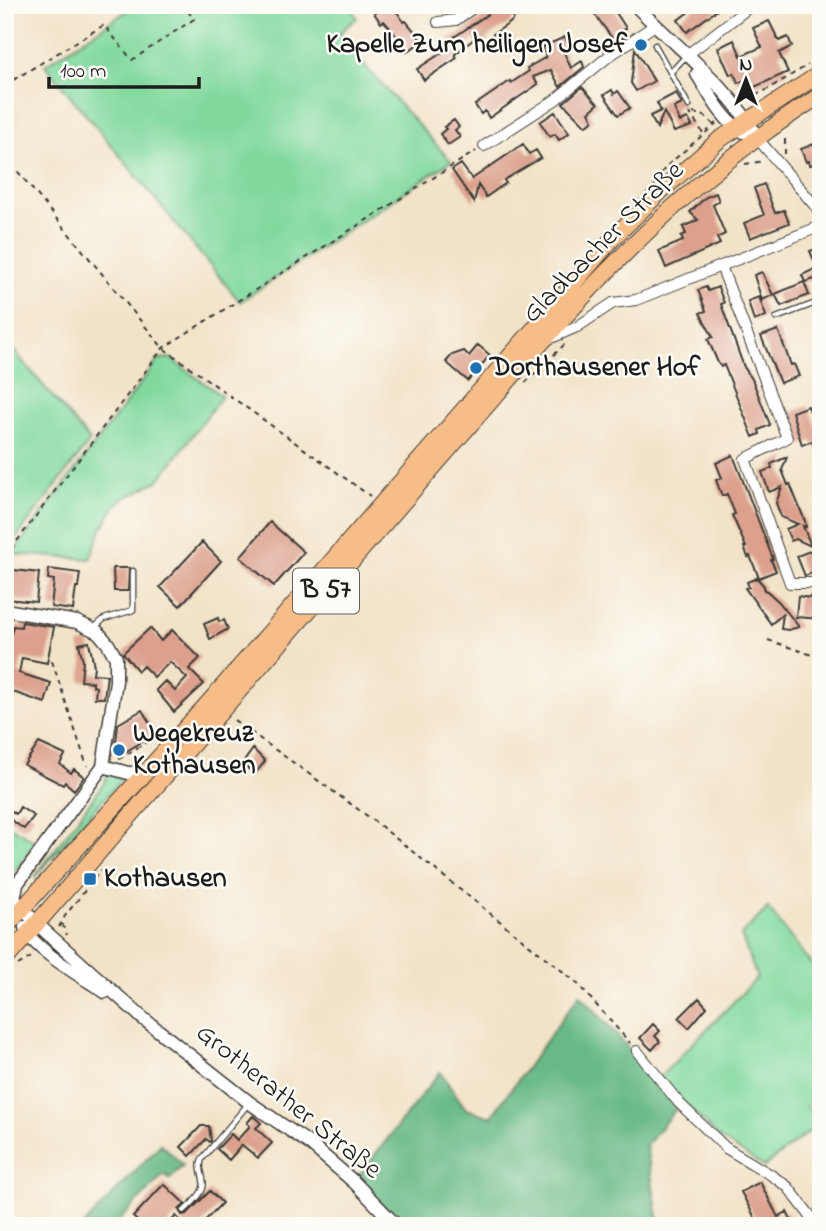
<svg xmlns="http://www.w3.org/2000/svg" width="826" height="1231" font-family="'Indie Flower',sans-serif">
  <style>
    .green { fill: #81d99e; stroke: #4e7a5d; stroke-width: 2 }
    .forest { fill: #68b985; stroke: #426a50; stroke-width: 2 }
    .building { fill: #dca08d }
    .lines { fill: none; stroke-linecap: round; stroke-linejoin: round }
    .service-casing { stroke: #3c3a36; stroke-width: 7 }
    .minor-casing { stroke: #3c3a36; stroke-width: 12 }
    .tertiary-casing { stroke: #3c3a36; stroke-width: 15 }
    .primary-casing { stroke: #3c3a36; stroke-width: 18 }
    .path { stroke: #3c3a36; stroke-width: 2; stroke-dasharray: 5 5; stroke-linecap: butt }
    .service { stroke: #fff; stroke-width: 4.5 }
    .minor { stroke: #fff; stroke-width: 10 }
    .tertiary { stroke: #fff; stroke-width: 12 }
    .primary { stroke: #f7bd88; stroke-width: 16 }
    .poi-dot { fill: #1f6fb2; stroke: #fdfcf7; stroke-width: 2.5 }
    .labels { text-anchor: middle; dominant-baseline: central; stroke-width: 5; stroke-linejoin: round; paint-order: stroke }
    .shield { fill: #fdfcf7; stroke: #605f5e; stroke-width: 2 }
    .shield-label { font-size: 26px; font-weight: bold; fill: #1c1c1c }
    .poi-label { font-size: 28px; font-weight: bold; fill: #1c1c1c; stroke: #fdfcf7; text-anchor: start }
    .street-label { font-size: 28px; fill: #1c1c1c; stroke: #fdfcf7 }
  </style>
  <rect width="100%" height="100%" fill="#fdfcf7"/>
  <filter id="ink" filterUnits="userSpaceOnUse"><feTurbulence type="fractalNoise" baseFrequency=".0143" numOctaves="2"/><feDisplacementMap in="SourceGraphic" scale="14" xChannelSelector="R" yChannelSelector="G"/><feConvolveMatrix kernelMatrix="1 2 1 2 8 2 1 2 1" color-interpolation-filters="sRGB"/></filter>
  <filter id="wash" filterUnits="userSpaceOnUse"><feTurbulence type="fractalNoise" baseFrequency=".00686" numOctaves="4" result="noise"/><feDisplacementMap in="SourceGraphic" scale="28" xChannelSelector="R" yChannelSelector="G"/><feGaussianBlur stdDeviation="1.57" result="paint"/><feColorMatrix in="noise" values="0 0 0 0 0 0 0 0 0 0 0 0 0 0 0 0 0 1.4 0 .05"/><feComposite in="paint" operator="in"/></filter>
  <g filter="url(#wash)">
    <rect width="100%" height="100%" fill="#f2e3c8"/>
    <path class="green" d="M136,5H350L357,18L341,31L345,44L451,161L240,302L45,65Z
      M5,340L90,441L5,553Z
      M170,358L222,396L159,480L118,502L102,528L90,559L12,554L159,359Z
      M107,775L124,776L34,878L104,783Z
      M5,823L36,842L5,885Z
      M768,908L821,977V1096L806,1106L820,1123L764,1167L721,1139L659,1078L757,978L741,935Z"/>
    <path class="forest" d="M580,994L631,1051L659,1078L676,1109L646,1145L658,1217L670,1226H401L356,1179L440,1072L466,1109L491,1117Z
      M161,1144L183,1165L170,1179L164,1174L117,1223L119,1226H83Z"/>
    <g id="blocks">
      <path class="building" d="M385,5H392L404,22L406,21L422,41L407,52L392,30L384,21L381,23L374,13Z
        M501,5H515L518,10L512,15L514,18L511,22L486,39L488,42L480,48L474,39L455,54L457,58L424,80L417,69L446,50L443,46L447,42Z
        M588,5H611L626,28L624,30L627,35L604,50L601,45L612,38Z
        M698,5H724L687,32L678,20Z
        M769,21L779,41L788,37L792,46L779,53L788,72L748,90L743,81L738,83L734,73L730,75L718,48L734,40L741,56L762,47L753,28Z
        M565,37L570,47L563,50L571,68L582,61L584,67L560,87L551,70L533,77L538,84L489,118L485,111L481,114L475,105L510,81L511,83L529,71L527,68L546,57L542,47Z
        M635,49L654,81L636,91L631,83Z
        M582,87L598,104L589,112L593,120L586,126L563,103Z
        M612,90L614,94L618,91L630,108L618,115L604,95Z
        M676,93L682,104L674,108L680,122L688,118L692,126L674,132L664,112L657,128L650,116L661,111L657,103Z
        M555,112L569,133L559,140L555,134L550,137L540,122Z
        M454,120L459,127L455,130L460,137L448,145L440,134L446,129L444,127Z
        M523,144L529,154L536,150L541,158L504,180L506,183L486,197L478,185L474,202L452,170L461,164L472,179Z
        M814,144L819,157L821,156L820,181L814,164L810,165L809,161L806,162L801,149Z
        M764,184L775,213L784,210L789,223L750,238L744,223L764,215L754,188Z
        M716,193L719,201L713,205L725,234L717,238L720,244L666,268L659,251L683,241L681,236L686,234L683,227L698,220L690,212L706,197Z
        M821,247V277L805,282L802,275L817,268L810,251Z
        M762,272L773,295L762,300L754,275Z
        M804,282L809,295L781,306L775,294Z
        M706,287L708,291L718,287L724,303L721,304L744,367L752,379L769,422L770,425L759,430L760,434L753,437L724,365L721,367L718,363L708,339L713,337L700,313L706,311L698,290Z
        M759,297L766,316L754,321L748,301Z
        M778,330L791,365L794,364L799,376L780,383L761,336Z
        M478,345L490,355L468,381L446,362L452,355L464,351L469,356Z
        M808,406L821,439V445L814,447L812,441L802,445L792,412Z
        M733,455L773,559L771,560L776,571L759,578L750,556L748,557L744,547H746L732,515L735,514L727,494L722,496L716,480L722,478L716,463Z
        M787,457L782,470L788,485L790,484L805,521L806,527L803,526L811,546L796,539L791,541L786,529L798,524L781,517L776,503L782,487L769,492L762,472L772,468L771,464Z
        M270,522L304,552L274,586L240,557Z
        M202,542L221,561L180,606L160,587Z
        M815,549L821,563V569L805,576L797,556Z
        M113,568H129L128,591H114Z
        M5,569L39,573L36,602L7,599L9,586H5Z
        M49,569L80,573L78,587H76L73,610L51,607L54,580L48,579Z
        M757,578L764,586V590L767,591L779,602L799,627L788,630L781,629L783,614L771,624L745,588L749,587L747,582Z
        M811,595L821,596V619L796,617L798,596L810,598Z
        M218,618L219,622L224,620L228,629L210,639L204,624Z
        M22,622L54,627L47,663L22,658L19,673L51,683L45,703L7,690L11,671L5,670V661L13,626L21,627Z
        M150,628L161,641L172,630L200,658L189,669L204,684L174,712L156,690L165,681L175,691L187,678L170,662L154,677L143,666L138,671L123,653Z
        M89,642L94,666L93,674L107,675L104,698H95L96,687L93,686V682L81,681L83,661L79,644Z
        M142,710L156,733L122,754L116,742L118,724Z
        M39,743L65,755L60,764L71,773L74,769L84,777L74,790L65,782L63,785L24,765Z
        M253,749L265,761L255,774L242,764Z
        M20,807L34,816L24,829L8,818L12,812L16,814Z
        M699,998L707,1007L689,1028L679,1018Z
        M653,1024L660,1031L655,1036L660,1041L652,1050L640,1038Z
        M253,1116L261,1123L256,1128L272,1143L258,1158L242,1145L229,1160L217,1149L231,1134L237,1140L250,1126L247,1123Z
        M201,1126H209L211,1141L210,1142L206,1139L190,1156L181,1147Z
        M760,1182L778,1217L787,1212L794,1226H742L756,1220L741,1192Z
        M164,1184L185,1204L179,1210L182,1215L187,1214L210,1191L222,1203L200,1226H186L176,1216L167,1226H142L133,1217Z"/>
    </g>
  </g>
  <g filter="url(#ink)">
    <use href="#blocks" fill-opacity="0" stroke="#3c3a36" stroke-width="2"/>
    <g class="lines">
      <g class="service-casing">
        <path id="service" d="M655,45L689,106
          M671,72L686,56
          M776,318L821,301
          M95,627L104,619L133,610V571
          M184,1211C190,1205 201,1196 203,1188C206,1177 197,1170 202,1159L249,1103"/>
      </g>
      <g class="minor-casing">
        <path id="minor" d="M438,22L456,20L477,5
          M687,55L752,5
          M758,139L821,213
          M484,146L555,100L609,56L655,25
          M721,266L787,438L745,459L790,583H821
          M549,339L577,327L613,303L636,300L821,226
          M637,1051L679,1103L726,1148L771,1175L788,1187L818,1226"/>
      </g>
      <g class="tertiary-casing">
        <path id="tertiary" d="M635,5C675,46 732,88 758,139
          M697,74C709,93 723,122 744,132
          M5,610L77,622L98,632L108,644L116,658V681L103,766L17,884L14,899L37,924L146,1021
          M103,766L128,773H146
          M25,927C29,947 86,979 105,992
          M140,1016L250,1103L310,1144L354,1182L397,1226"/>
      </g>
      <g class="primary-casing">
        <path id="primary" d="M5,928L210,701L614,237L660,192L719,140L821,73
          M5,960L542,342C625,248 714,161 821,95"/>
      </g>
      <path class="path" d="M5,85L104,25L132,60L194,19L183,5
        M746,99L763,92L808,65
        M689,112L703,133
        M693,113L705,116L714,125
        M785,154V135
        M5,156L163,348L370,496
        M745,164L764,161
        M661,173L669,164L717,123
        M525,383L566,343
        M5,557L163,348L476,151
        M768,640L821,658
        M52,661L87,766
        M234,720L373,820L576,982L630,1043
        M119,759L165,731
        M62,924L67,935
        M59,927L65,916L101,870
        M18,965L35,955"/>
      <use href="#service" class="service"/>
      <use href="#minor" class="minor"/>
      <use href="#tertiary" class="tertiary"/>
      <use href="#primary" class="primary"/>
    </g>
  </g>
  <g class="poi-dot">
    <circle cx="641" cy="45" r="7"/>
    <circle cx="476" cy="368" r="7"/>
    <circle cx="119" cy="750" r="7"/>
    <rect x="83" y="872" width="14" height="14" rx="3.5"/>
  </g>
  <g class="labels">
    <rect class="shield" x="293" y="568.5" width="66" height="45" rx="5"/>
    <g class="shield-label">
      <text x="326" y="591">B 57</text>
    </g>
    <g class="poi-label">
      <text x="627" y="45" text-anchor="end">Kapelle Zum heiligen Josef</text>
      <text x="490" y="368">Dorthausener Hof</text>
      <text x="133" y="734">Wegekreuz<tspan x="133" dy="32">Kothausen</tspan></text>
      <text x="104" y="879">Kothausen</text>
    </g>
    <g class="street-label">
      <text transform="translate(604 243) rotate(-45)">Gladbacher Straße</text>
      <text transform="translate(288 1102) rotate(39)">Grotherather Straße</text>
    </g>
  </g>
  <rect width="826" height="1231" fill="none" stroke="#fdfcf7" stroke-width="28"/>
  <g transform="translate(746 80)" stroke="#fdfcf7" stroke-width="5" paint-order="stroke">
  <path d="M0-5L12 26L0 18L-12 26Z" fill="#1c1c1c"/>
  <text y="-10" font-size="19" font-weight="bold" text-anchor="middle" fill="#1c1c1c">N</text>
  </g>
  <path d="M49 77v10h150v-10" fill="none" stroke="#1c1c1c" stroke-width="3.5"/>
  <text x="60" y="77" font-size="21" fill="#1c1c1c" stroke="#fdfcf7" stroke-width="5" paint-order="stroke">100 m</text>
</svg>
